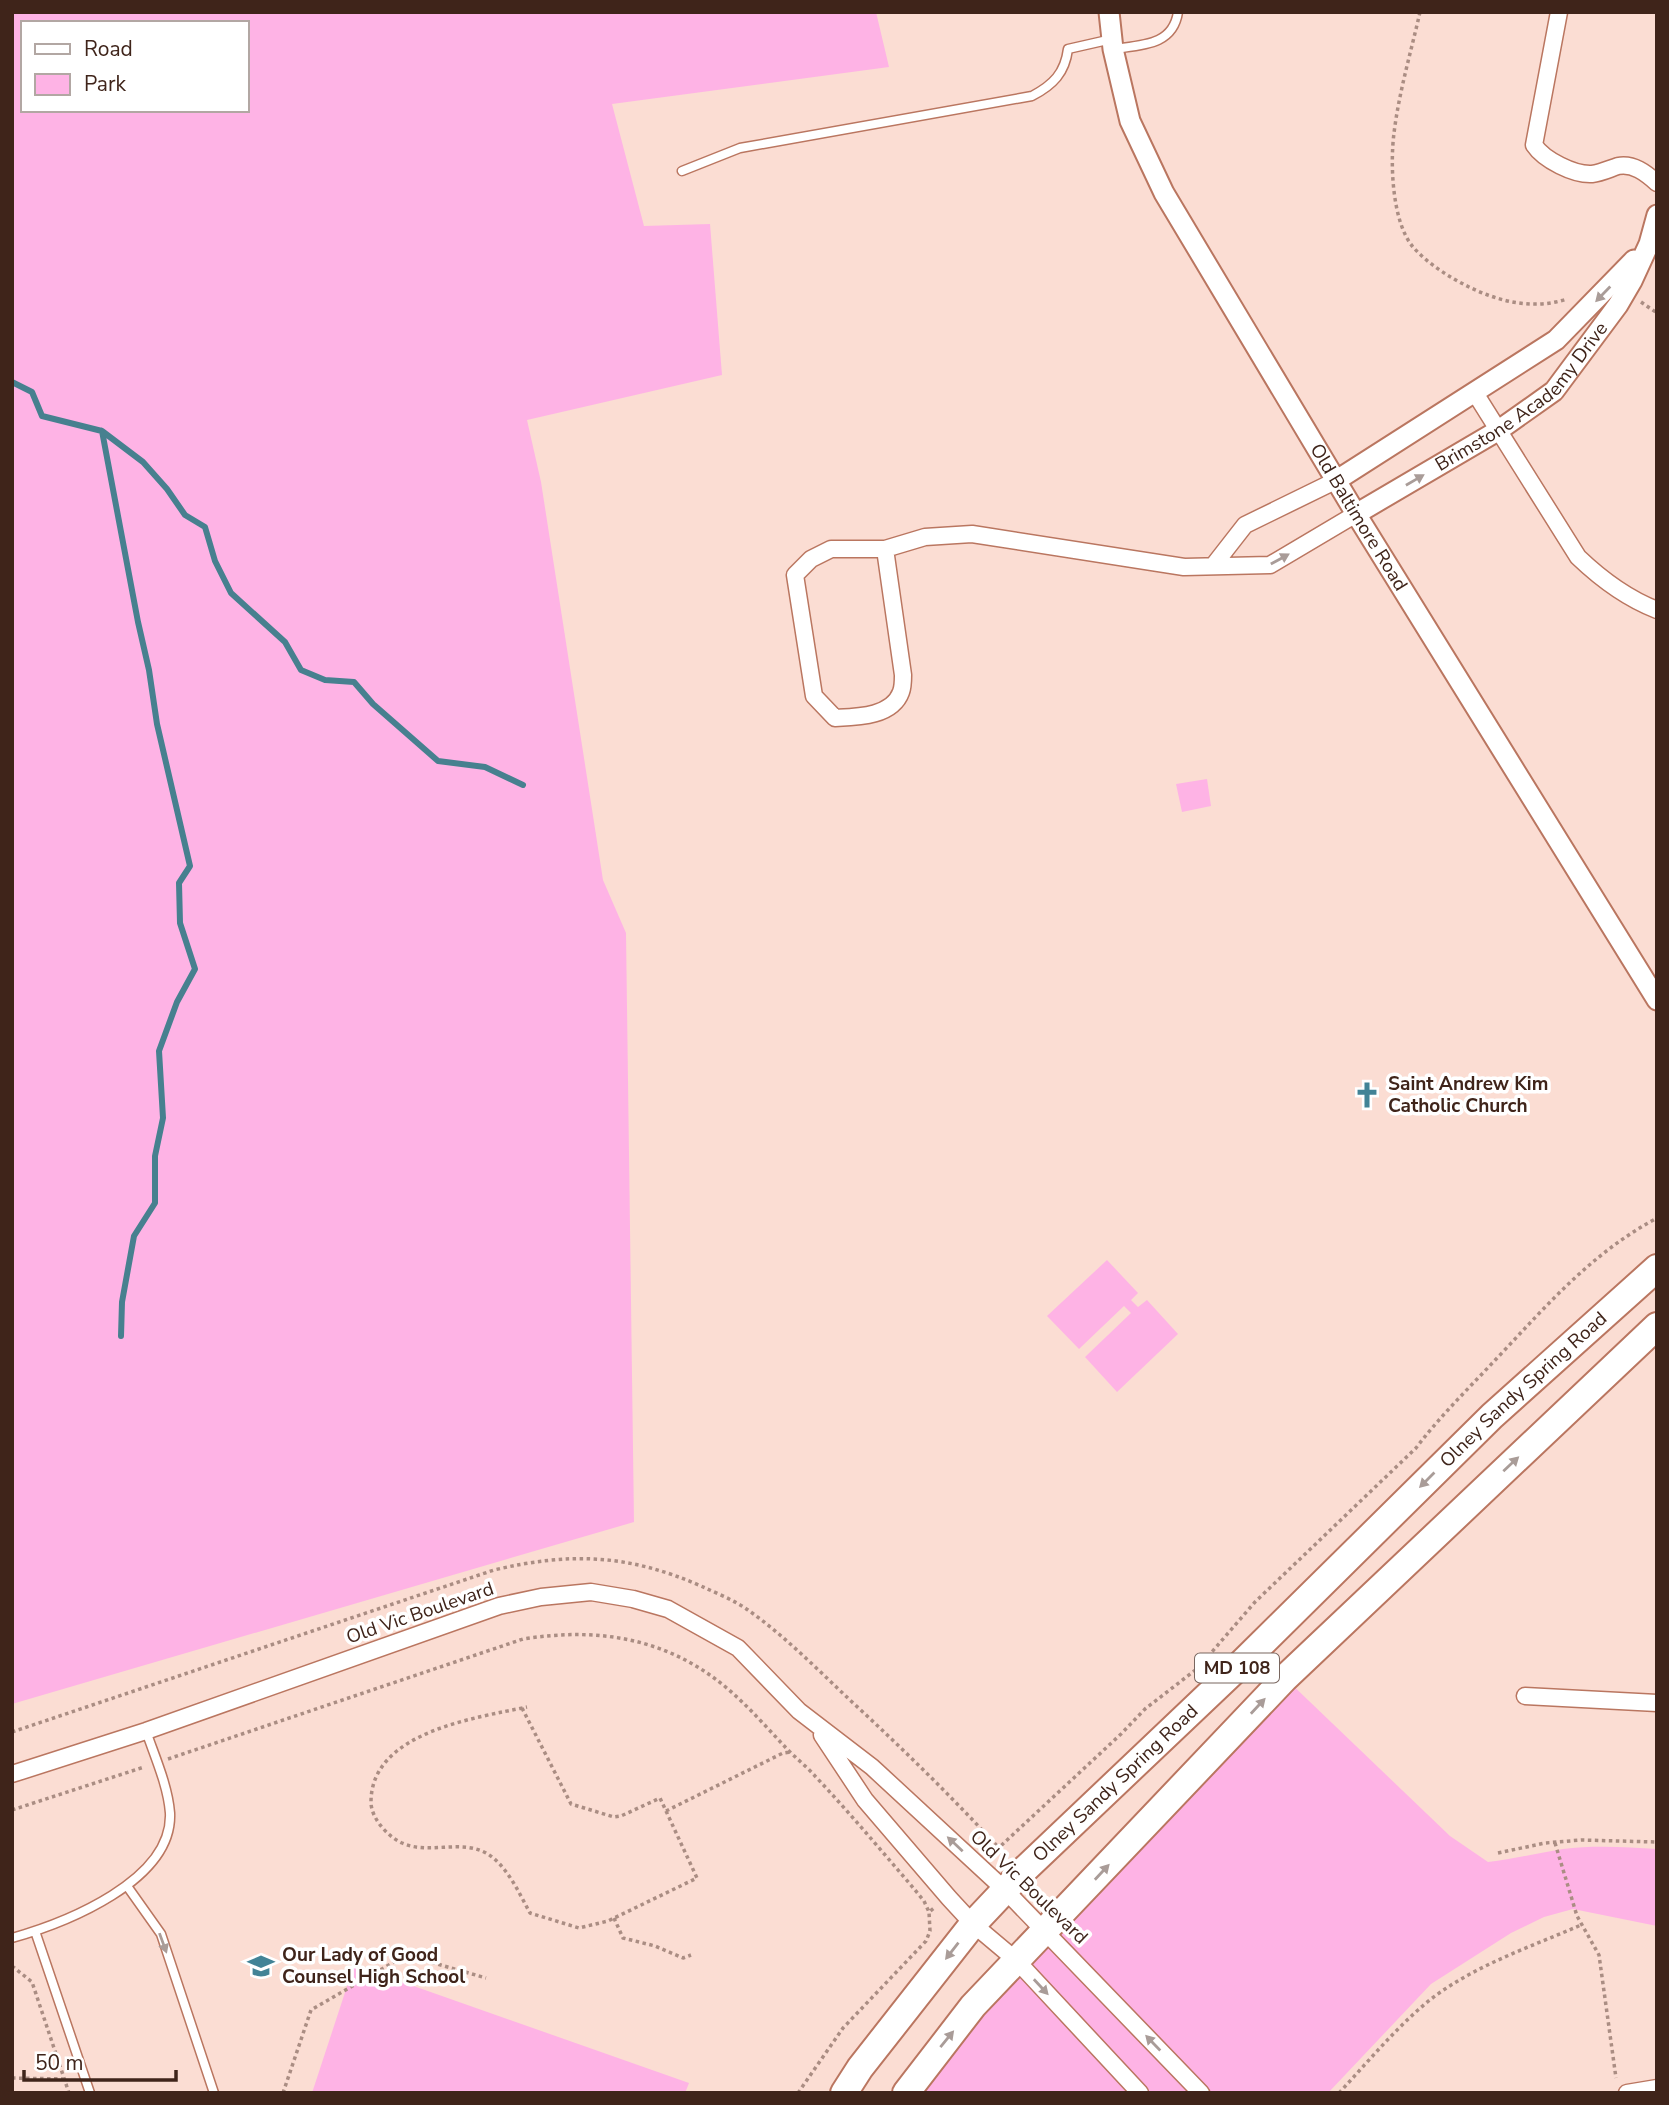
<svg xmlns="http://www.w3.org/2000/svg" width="1669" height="2105" font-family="'Nunito Sans',sans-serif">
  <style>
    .green { fill: #feb3e5; fill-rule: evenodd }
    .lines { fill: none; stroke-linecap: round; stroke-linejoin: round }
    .stream { stroke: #47808f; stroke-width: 6 }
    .service-casing { stroke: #ba7660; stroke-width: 11 }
    .minor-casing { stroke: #ba7660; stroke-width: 19 }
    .tertiary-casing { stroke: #ba7660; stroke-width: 23 }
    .primary-casing { stroke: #ba7660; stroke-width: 30 }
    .path { stroke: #aa8d83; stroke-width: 3.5; stroke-dasharray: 3.5 3.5; stroke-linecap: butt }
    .service { stroke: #fff; stroke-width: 8 }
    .minor { stroke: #fff; stroke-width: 16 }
    .tertiary { stroke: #fff; stroke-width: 19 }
    .primary { stroke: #fff; stroke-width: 26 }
    .oneway { fill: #a99c98 }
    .labels { text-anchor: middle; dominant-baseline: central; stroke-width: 7; stroke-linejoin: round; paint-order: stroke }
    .shield { fill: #fff; stroke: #79665f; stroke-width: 2 }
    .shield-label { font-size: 18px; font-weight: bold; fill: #3f241a }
    .street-label { font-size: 19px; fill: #3f241a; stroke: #fff }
    .poi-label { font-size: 19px; font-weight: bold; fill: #3f241a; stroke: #fff; text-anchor: start }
  </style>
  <rect width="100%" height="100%" fill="#fbddd3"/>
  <path class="green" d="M12,12H876L889,67L612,104L644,226L710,224L722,375L527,420L541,482L603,880L626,933L634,1522L12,1704ZM23,23H247V110H23Z
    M1207,779L1211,806L1182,812L1176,784Z
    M1107,1260L1138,1293L1131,1300L1138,1307L1147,1300L1178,1334L1117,1392L1085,1357L1131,1313L1124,1306L1079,1349L1047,1316Z
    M1285,1678L1450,1836L1488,1862C1513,1859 1538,1853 1563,1849C1593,1845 1627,1847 1657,1849V1926L1573,1909L1544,1917L1511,1933L1431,1984L1328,2093H906Z
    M354,1965L689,2083L685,2093H312Z"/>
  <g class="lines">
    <path class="stream" d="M12,382L32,392L42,416L102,431L138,622L149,670L157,724L190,866L179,883L180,923L195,969L177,1002L159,1051L163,1118L155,1156V1203L134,1236L122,1302L121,1336
      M102,431L143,462L167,489L185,515L205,527L215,561L231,593L285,642L301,670L325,680L354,682L373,704L438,761L485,767L523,785"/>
    <g class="service-casing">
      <path id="service" d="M1113,49C1141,45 1173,46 1178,12
        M682,171L740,148L1032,96C1053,85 1065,73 1068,49L1112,39
        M127,1886L161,1934L214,2093
        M35,1931L90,2093
        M12,1938C65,1923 173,1881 170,1813C168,1786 155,1757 146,1731"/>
    </g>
    <g class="minor-casing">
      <path id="minor" d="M1559,12L1534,145C1544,160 1574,175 1592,174C1601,173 1609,169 1618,166C1633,163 1646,173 1657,183
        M1475,393L1578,557C1602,580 1626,598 1657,610
        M885,549L903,675C903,680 903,687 901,692C892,717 856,717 835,718L814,696L795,575L811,559L831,549H885L925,537L972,534L1184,567L1270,565L1356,514
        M1213,566L1245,525L1337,480
        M1525,1696L1657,1703
        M822,1735L865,1800L949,1898L973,1924L1017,1961L1140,2093
        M12,1774L146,1731L499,1606L541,1597L591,1592L633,1599L668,1609L738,1648L799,1711L872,1767L1005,1890L1201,2093
        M1627,2093L1657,2088"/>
    </g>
    <g class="tertiary-casing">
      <g id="tertiary">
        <path id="s1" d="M1109,12L1113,49L1130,121L1164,193L1356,514L1657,1000"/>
        <path d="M1337,480L1556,340L1634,260"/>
        <path id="s2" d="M1356,514L1499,430L1554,391L1618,305L1632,281L1649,244L1657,215"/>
      </g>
    </g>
    <g class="primary-casing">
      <g id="primary">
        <path id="s3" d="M844,2093L860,2068L973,1924L1023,1871L1239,1666L1492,1416L1657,1268"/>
        <path d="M906,2093L973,2006L1285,1678L1657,1326"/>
      </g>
    </g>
    <path class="path" d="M1420,12C1411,52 1399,92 1394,133C1390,164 1392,222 1413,247C1428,264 1449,277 1469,287C1500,302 1534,310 1567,299
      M1641,302L1657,313
      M522,1708L571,1804L614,1817L621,1816L660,1798L697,1878L608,1921L579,1928L530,1913C519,1893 507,1865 486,1853C460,1839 428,1855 402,1843C387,1836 371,1818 371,1802C371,1732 475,1718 527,1707
      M12,1732L494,1570C570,1552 628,1554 701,1586C716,1593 734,1600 748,1610C785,1636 818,1670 851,1701C903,1749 951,1796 998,1847L1007,1853
      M168,1759L523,1639C599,1627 668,1638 728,1689C750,1708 769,1730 788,1750C797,1759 807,1767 815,1776C848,1811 879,1848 910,1884L924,1901L929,1912
      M12,1810L144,1767
      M666,1811L783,1753L790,1752
      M1555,1843L1577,1916L1599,1955L1616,2078
      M1498,1853L1545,1843L1581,1840L1657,1842
      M991,1855L1121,1734L1145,1709L1198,1668L1255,1602L1416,1448C1441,1415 1471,1386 1499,1356C1549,1303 1592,1253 1657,1218
      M614,1918L623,1938L655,1946L683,1958L691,1955
      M12,1966L32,1982L69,2093
      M12,2078L65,2079
      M283,2093L311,2010L406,1955L486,1978
      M798,2093L843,2028L926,1941L930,1931L929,1912L934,1908
      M1339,2093C1365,2065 1390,2035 1418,2010C1463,1969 1526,1949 1581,1925"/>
    <use href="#service" class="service"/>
    <use href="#minor" class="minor"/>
    <use href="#tertiary" class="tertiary"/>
    <use href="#primary" class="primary"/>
  </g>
  <defs><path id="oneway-solid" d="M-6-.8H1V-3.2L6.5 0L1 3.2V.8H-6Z" transform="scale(1.75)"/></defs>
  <g class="oneway">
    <use href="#oneway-solid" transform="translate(1603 294) rotate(134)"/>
    <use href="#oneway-solid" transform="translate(1415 480) rotate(-30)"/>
    <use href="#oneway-solid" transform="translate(1280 559) rotate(-29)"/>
    <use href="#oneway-solid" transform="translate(1511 1464) rotate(-43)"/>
    <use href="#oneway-solid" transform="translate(1427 1480) rotate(135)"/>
    <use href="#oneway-solid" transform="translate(1258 1706) rotate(-47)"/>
    <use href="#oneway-solid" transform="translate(955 1844) rotate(-137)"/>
    <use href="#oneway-solid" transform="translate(1102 1872) rotate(-47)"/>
    <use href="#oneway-solid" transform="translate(163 1943) rotate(70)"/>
    <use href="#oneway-solid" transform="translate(952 1951) rotate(128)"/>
    <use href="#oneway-solid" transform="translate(1041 1987) rotate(47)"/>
    <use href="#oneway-solid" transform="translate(947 2039) rotate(-51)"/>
    <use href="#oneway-solid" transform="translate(1153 2043) rotate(-134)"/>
  </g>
  <defs>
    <g id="church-bare" transform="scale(2.1)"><path d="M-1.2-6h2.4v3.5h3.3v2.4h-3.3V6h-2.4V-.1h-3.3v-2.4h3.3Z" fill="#428396" stroke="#fff" stroke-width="2.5" paint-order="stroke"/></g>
    <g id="school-bare" transform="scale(2.1)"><path d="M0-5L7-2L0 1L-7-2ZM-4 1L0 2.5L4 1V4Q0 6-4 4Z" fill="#428396" stroke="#fff" stroke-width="2.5" paint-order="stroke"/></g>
  </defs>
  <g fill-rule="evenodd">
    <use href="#church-bare" x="1367" y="1095"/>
    <use href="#school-bare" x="261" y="1966"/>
  </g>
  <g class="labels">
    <rect class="shield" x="1195" y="1653.5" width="84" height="29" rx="5"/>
    <g class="shield-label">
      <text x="1237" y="1668">MD 108</text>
    </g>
    <g class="street-label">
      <text stroke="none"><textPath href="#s2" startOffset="205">Brimstone Academy Drive</textPath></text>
      <text stroke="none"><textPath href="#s1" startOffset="569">Old Baltimore Road</textPath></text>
      <text stroke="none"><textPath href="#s3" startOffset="980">Olney Sandy Spring Road</textPath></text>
      <text transform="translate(420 1613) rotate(-19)">Old Vic Boulevard</text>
      <text stroke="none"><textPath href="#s3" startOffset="413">Olney Sandy Spring Road</textPath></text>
      <text transform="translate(1029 1887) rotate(44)">Old Vic Boulevard</text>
    </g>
    <g class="poi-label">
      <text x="1388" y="1084">Saint Andrew Kim<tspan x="1388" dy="22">Catholic Church</tspan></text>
      <text x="282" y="1955">Our Lady of Good<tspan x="282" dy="22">Counsel High School</tspan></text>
    </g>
  </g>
  <rect width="1669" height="2105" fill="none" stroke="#3f241a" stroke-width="28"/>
  <rect x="21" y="21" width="228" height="91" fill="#ffffff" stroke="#b2a7a3" stroke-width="2"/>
  <rect x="35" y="44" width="35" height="10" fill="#ffffff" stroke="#b2a7a3" stroke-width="2"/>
  <text x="84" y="56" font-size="21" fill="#3f241a">Road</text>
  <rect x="35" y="74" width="35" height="21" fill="#feb3e5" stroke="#b2a7a3" stroke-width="2"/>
  <text x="84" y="91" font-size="21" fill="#3f241a">Park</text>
  <path d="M24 2070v10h152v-10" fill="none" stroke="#3f241a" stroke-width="3.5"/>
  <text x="35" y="2070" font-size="21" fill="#3f241a" stroke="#ffffff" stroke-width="5" paint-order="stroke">50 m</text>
</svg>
